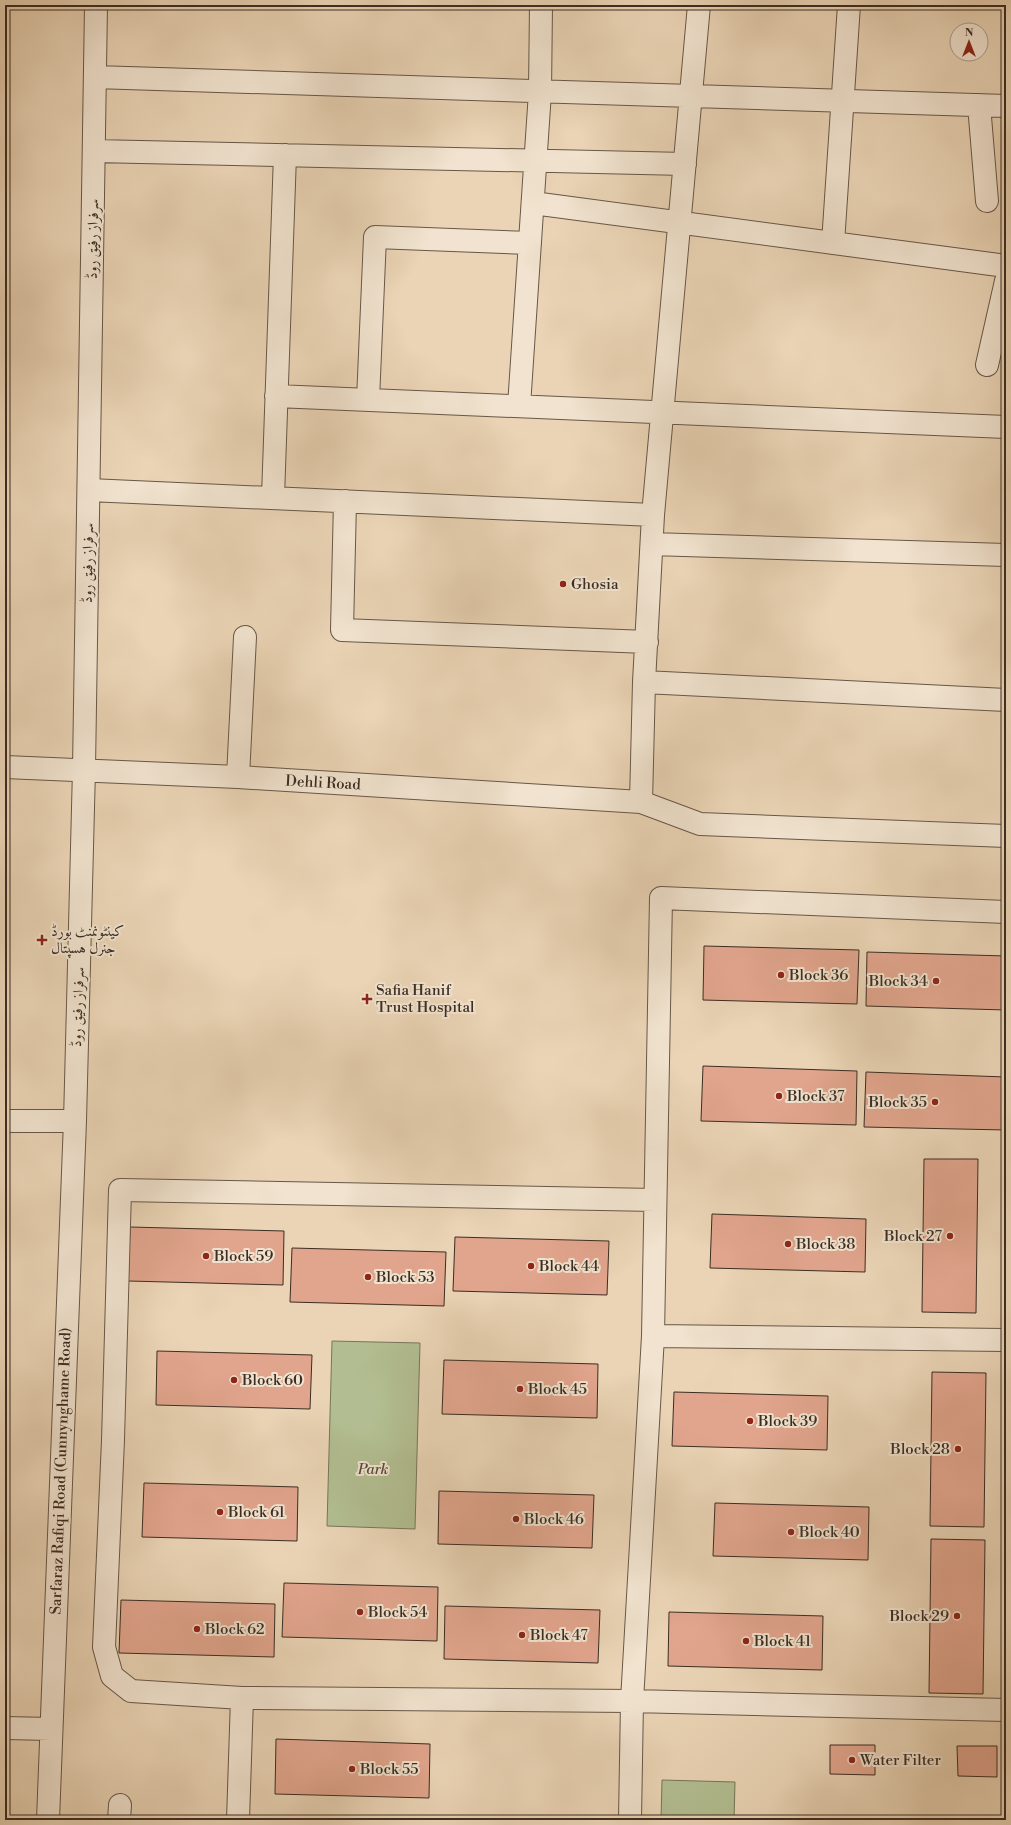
<svg xmlns="http://www.w3.org/2000/svg" width="1011" height="1825" font-family="'Libre Bodoni',Amiri,serif">
  <style>
    .green { fill: #b2be91; stroke: #77765a }
    .building { fill: #e1a58d; stroke: #3c2d23 }
    .lines { fill: none; stroke-linecap: round; stroke-linejoin: round }
    .minor-casing { stroke: #685748; stroke-width: 24 }
    .minor { stroke: #f1e3cf; stroke-width: 22 }
    .poi-dot { fill: #8f2418; stroke: #f1e3cf; stroke-width: 1.5 }
    .labels { text-anchor: middle; dominant-baseline: central; stroke-width: 4; stroke-linejoin: round; paint-order: stroke }
    .street-label { font-size: 15px; fill: #3c2d23; stroke: #f1e3cf }
    .poi-label { font-size: 15px; fill: #3c2d23; stroke: #f1e3cf; text-anchor: start }
    .park-label { font-size: 15px; font-style: italic; fill: #544a39; stroke: #f1e3cf }
  </style>
  <rect width="100%" height="100%" fill="#ead4b5"/>
  <filter id="stains"><feTurbulence type="fractalNoise" baseFrequency=".005" numOctaves="4"/><feColorMatrix values="0 0 0 0 .2 0 0 0 0 .09 0 0 0 0 .02 0 0 0 .5 -.17"/></filter>
  <radialGradient id="worn" r=".72"><stop offset=".6" stop-color="#630" stop-opacity="0"/><stop offset="1" stop-color="#630" stop-opacity=".3"/></radialGradient>
  <path class="green" d="M332,1341L420,1343L415,1529L327,1526Z
    M662,1780L735,1782L734,1820H661Z"/>
  <path class="building" d="M704,946L859,950L857,1004L703,1000Z
    M867,952L1006,956V1010L866,1006Z
    M703,1066L857,1071L856,1125L701,1121Z
    M866,1072L1006,1077V1130L864,1127Z
    M924,1159H978L976,1313L922,1312Z
    M712,1214L866,1219L865,1272L710,1268Z
    M130,1227L284,1231L283,1285L128,1281Z
    M455,1237L609,1241L607,1295L453,1291Z
    M292,1248L446,1252L444,1306L290,1302Z
    M157,1351L312,1355L310,1409L156,1405Z
    M444,1360L598,1364L597,1418L442,1414Z
    M932,1372L986,1373L984,1527L930,1526Z
    M674,1392L828,1396L827,1450L672,1446Z
    M144,1483L298,1487L297,1541L142,1537Z
    M439,1491L594,1495L592,1548L438,1544Z
    M715,1503L869,1507L868,1560L713,1556Z
    M931,1539L985,1540L983,1694L929,1693Z
    M284,1583L438,1587L437,1641L282,1637Z
    M121,1600L275,1604L274,1657L119,1653Z
    M445,1606L600,1610L598,1663L444,1659Z
    M669,1612L823,1616L822,1670L668,1666Z
    M276,1739L430,1744L429,1798L275,1794Z
    M830,1745H875V1775L830,1774Z
    M957,1746H997V1777L958,1776Z"/>
  <g class="lines">
    <g class="minor-casing">
      <path id="minor" d="M95,77L1006,106
        M979,105L987,201
        M94,151L685,164
        M533,203L1006,266
        M833,243L849,5
        M987,365L1006,281
        M276,396L1006,427
        M368,400L375,237L530,243
        M519,406L540,92L541,5
        M89,490L653,515
        M273,497L285,155
        M345,501L342,630L647,642
        M652,544L1006,555
        M644,682L1006,700
        M5,767L238,777L641,802L700,824L1006,836
        M238,777L245,637
        M641,802L644,682L653,515L699,5
        M5,1121H75
        M655,1200L120,1190L113,1440L104,1647L112,1676L131,1691L242,1698L632,1701L1006,1710
        M653,1336L1006,1340
        M5,1728L51,1729
        M48,1820L75,1121L84,769L96,5
        M119,1820L120,1805
        M238,1820L242,1698
        M630,1820L632,1701L653,1336L661,898L1006,912"/>
    </g>
    <use href="#minor" class="minor"/>
  </g>
  <g class="poi-dot">
    <circle cx="563" cy="584" r="4"/>
    <path d="M40 934h4v4h4v4h-4v4h-4v-4h-4v-4h4z"/>
    <circle cx="781" cy="975" r="4"/>
    <circle cx="936" cy="981" r="4"/>
    <path d="M365 993h4v4h4v4h-4v4h-4v-4h-4v-4h4z"/>
    <circle cx="779" cy="1096" r="4"/>
    <circle cx="935" cy="1102" r="4"/>
    <circle cx="950" cy="1236" r="4"/>
    <circle cx="788" cy="1244" r="4"/>
    <circle cx="206" cy="1256" r="4"/>
    <circle cx="531" cy="1266" r="4"/>
    <circle cx="368" cy="1277" r="4"/>
    <circle cx="234" cy="1380" r="4"/>
    <circle cx="520" cy="1389" r="4"/>
    <circle cx="750" cy="1421" r="4"/>
    <circle cx="958" cy="1449" r="4"/>
    <circle cx="220" cy="1512" r="4"/>
    <circle cx="516" cy="1519" r="4"/>
    <circle cx="791" cy="1532" r="4"/>
    <circle cx="360" cy="1612" r="4"/>
    <circle cx="957" cy="1616" r="4"/>
    <circle cx="197" cy="1629" r="4"/>
    <circle cx="522" cy="1635" r="4"/>
    <circle cx="746" cy="1641" r="4"/>
    <circle cx="852" cy="1760" r="4"/>
    <circle cx="352" cy="1769" r="4"/>
  </g>
  <g class="labels">
    <g class="street-label">
      <text transform="translate(93 239) rotate(-89)">سرفراز رفیق روڈ</text>
      <text transform="translate(88 563) rotate(-89)">سرفراز رفیق روڈ</text>
      <text transform="translate(323 783) rotate(3)">Dehli Road</text>
      <text transform="translate(78 1007) rotate(-88)">سرفراز رفیق روڈ</text>
      <text transform="translate(61 1471) rotate(-88)">Sarfaraz Rafiqi Road (Cunnynghame Road)</text>
    </g>
    <g class="poi-label">
      <text x="571" y="584">Ghosia</text>
      <text x="51" y="931">کینٹونمنٹ بورڈ<tspan x="51" dy="17">جنرل ہسپتال</tspan></text>
      <text x="789" y="975">Block 36</text>
      <text x="928" y="981" text-anchor="end">Block 34</text>
      <text x="376" y="990">Safia Hanif<tspan x="376" dy="17">Trust Hospital</tspan></text>
      <text x="787" y="1096">Block 37</text>
      <text x="927" y="1102" text-anchor="end">Block 35</text>
      <text x="942" y="1236" text-anchor="end">Block 27</text>
      <text x="796" y="1244">Block 38</text>
      <text x="214" y="1256">Block 59</text>
      <text x="539" y="1266">Block 44</text>
      <text x="376" y="1277">Block 53</text>
      <text x="242" y="1380">Block 60</text>
      <text x="528" y="1389">Block 45</text>
      <text x="758" y="1421">Block 39</text>
      <text x="950" y="1449" text-anchor="end">Block 28</text>
      <text x="228" y="1512">Block 61</text>
      <text x="524" y="1519">Block 46</text>
      <text x="799" y="1532">Block 40</text>
      <text x="368" y="1612">Block 54</text>
      <text x="949" y="1616" text-anchor="end">Block 29</text>
      <text x="205" y="1629">Block 62</text>
      <text x="530" y="1635">Block 47</text>
      <text x="754" y="1641">Block 41</text>
      <text x="860" y="1760">Water Filter</text>
      <text x="360" y="1769">Block 55</text>
    </g>
    <g class="park-label">
      <text x="373" y="1469">Park</text>
    </g>
  </g>
  <rect width="1011" height="1825" fill="none" stroke="#ead4b5" stroke-width="20"/>
  <rect x="6" y="6" width="999" height="1813" fill="none" stroke="#3c2d23" stroke-width="2"/>
  <rect x="10" y="10" width="991" height="1805" fill="none" stroke="#3c2d23"/>
  <g transform="translate(969 42)"><circle r="19" fill="#f1e3cf" stroke="#a99a8a"/>
  <path d="M0-3L7 15L0 10L-7 15Z" fill="#8f2418"/>
  <text y="-6" font-size="11" font-weight="bold" text-anchor="middle" fill="#3c2d23">N</text>
  </g>
  <rect width="100%" height="100%" filter="url(#stains)"/>
  <rect width="100%" height="100%" fill="url(#worn)"/>
</svg>
